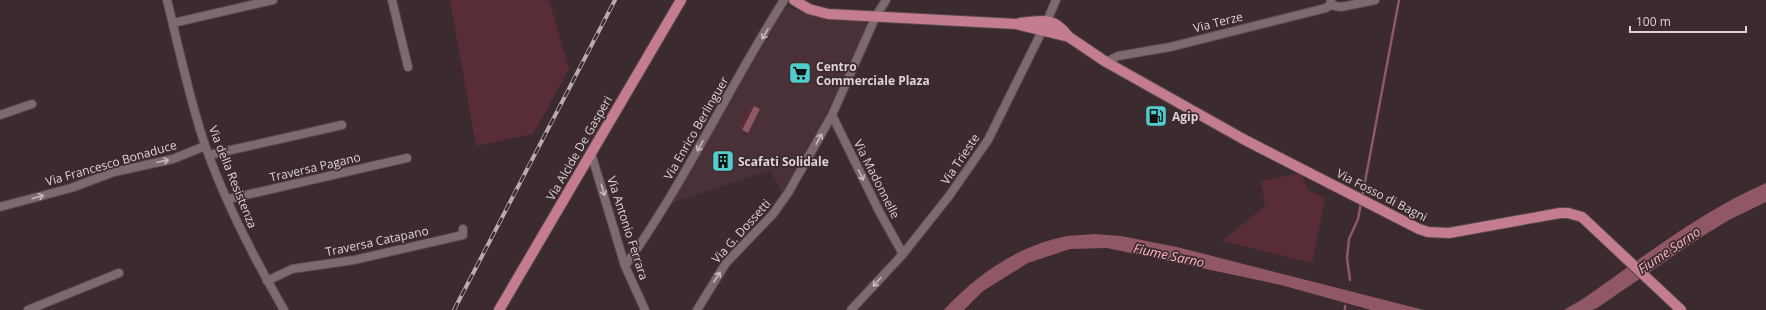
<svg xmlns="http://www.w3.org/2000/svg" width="1766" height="310" font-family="'Open Sans',sans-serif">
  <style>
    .built { fill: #4a3137 }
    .green { fill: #582d38 }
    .water { fill: #905765 }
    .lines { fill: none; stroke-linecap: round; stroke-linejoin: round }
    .stream { stroke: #905765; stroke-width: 2.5 }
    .street-casing { stroke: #57484b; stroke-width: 10 }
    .primary-casing { stroke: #57484b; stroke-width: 12 }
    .street { stroke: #7e696e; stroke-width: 8 }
    .primary { stroke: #c47d8e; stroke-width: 10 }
    .rail-casing { stroke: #b8abae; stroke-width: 4 }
    .rail { stroke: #3b2a2e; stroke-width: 2.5; stroke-dasharray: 8; stroke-linecap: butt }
    .oneway { stroke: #c7b8bb }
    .labels { text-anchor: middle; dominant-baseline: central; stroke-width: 3.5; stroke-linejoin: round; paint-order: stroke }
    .street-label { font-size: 12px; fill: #dfd3d5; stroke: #3b2a2e }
    .poi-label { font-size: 12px; font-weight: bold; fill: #dfd3d5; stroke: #3b2a2e; text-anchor: start }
    .water-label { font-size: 13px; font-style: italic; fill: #ffb7c7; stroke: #3b2a2e }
  </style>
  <rect width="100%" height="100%" fill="#3b2a2e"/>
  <path class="built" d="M790,7L816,16L863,20L866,23V28L817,134L783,194L770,170L671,203L780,16L786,8Z"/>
  <path class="green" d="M450,0H549L569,69L533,134L476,146Z
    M750,103L753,105L741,130L738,128Z
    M1300,173L1308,190L1325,198L1312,263L1222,241L1265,206L1261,181Z"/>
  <path class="water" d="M754,106L760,109L748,133L742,130Z
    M1766,183V202L1729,220L1701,237L1597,308L1592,310H1564L1581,300C1641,259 1699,212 1766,183Z
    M1095,234L1121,236L1177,247L1424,310H1371L1281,285L1107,248L1070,249L1028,263L983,291L964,310H944C976,275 1019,245 1067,236C1076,235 1086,235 1095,234Z"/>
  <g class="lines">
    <path class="stream" d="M1362,198L1399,0
      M1350,280L1347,258L1349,239L1358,219L1361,203
      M1345,310V306"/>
    <g class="street-casing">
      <path id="street" d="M167,0C179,48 189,98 205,145C225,202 254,258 284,310
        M392,0L408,67
        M1330,5L1341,7L1375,0
        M173,23L273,0
        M1106,62L1118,56L1170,47L1326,8L1330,5L1331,0
        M0,115L32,104
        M832,115L879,211L903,254
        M591,153L625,266L645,310
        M209,155L342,125
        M228,199L407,158
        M0,207L71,188L114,172L173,159L205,146
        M625,266C685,182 729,87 784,0
        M267,281L292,269L354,260L463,235V229
        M28,310L119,273
        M697,310L726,263L773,214L788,193L832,115L876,16L886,0
        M851,310L903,254L949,196L988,140L1047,21L1056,0"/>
    </g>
    <g class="primary-casing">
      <path id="primary" d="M794,0L809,9L828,14L1016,24L1069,37L1106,62L1245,140L1419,229L1428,232L1449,233L1560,213H1568L1582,217L1681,310
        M1020,23C1042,20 1054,17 1068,36
        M499,310L681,0"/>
    </g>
    <use href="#street" class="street"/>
    <use href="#primary" class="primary"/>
    <g class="rail-casing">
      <path id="rail" d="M454,310L615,0"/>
    </g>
    <use href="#rail" class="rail"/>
  </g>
  <defs><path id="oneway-shaft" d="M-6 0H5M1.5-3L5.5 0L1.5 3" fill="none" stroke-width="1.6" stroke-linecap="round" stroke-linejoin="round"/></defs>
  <g class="oneway">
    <use href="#oneway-shaft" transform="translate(765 34) rotate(121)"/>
    <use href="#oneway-shaft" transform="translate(819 139) rotate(-61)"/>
    <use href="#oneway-shaft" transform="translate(700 146) rotate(120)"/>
    <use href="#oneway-shaft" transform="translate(163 161) rotate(-12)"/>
    <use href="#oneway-shaft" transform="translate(861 175) rotate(64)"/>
    <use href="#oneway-shaft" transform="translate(603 190) rotate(73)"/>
    <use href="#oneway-shaft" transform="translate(38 197) rotate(-15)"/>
    <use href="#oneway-shaft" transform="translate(717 277) rotate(-57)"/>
    <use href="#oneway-shaft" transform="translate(877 282) rotate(132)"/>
  </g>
  <defs>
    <g id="supermarket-square" transform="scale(1.15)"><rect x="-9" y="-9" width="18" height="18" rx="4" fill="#52cdcd" stroke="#3b2a2e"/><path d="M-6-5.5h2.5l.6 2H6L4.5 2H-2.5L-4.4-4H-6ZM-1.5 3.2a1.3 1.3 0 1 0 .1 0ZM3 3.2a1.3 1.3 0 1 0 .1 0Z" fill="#111"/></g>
    <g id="fuel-square" transform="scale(1.15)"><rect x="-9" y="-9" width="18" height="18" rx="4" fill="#52cdcd" stroke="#3b2a2e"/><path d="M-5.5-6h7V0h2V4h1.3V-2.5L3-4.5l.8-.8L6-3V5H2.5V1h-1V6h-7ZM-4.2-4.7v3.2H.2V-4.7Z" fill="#111"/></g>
    <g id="building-square" transform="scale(1.15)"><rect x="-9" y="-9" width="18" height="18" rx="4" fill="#52cdcd" stroke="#3b2a2e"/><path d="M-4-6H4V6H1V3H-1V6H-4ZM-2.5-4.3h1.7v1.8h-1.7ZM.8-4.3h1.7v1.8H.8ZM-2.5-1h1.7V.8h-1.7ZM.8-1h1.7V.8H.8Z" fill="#111"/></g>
  </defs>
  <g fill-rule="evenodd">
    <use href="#supermarket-square" x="800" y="73"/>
    <use href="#fuel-square" x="1156" y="116"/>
    <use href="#building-square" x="723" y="161"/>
  </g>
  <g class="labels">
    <g class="street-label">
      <text transform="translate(1218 22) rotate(-14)">Via Terze</text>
      <text transform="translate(696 128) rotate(-60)">Via Enrico Berlinguer</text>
      <text transform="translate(579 148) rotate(-60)">Via Alcide De Gasperi</text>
      <text transform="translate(960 159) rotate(-56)">Via Trieste</text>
      <text transform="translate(111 163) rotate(-16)">Via Francesco Bonaduce</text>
      <text transform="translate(315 167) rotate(-13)">Traversa Pagano</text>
      <text transform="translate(233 177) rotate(68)">Via della Resistenza</text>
      <text transform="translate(877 179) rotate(63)">Via Madonnelle</text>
      <text transform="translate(1382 195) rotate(27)">Via Fosso di Bagni</text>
      <text transform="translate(628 228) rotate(72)">Via Antonio Ferrara</text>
      <text transform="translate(741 231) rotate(-48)">Via G. Dossetti</text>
      <text transform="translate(377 241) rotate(-12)">Traversa Catapano</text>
    </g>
    <g class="poi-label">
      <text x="816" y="66">Centro<tspan x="816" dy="14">Commerciale Plaza</tspan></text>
      <text x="1172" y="116">Agip</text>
      <text x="738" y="161">Scafati Solidale</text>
    </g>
    <g class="water-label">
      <text transform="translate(1669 250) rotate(-34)">Fiume Sarno</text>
      <text transform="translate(1169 255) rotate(12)">Fiume Sarno</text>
    </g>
  </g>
  <path d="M1630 26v6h116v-6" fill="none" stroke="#dfd3d5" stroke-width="2"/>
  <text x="1636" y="26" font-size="12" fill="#dfd3d5" stroke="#3b2a2e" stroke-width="3" paint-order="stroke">100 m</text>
</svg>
